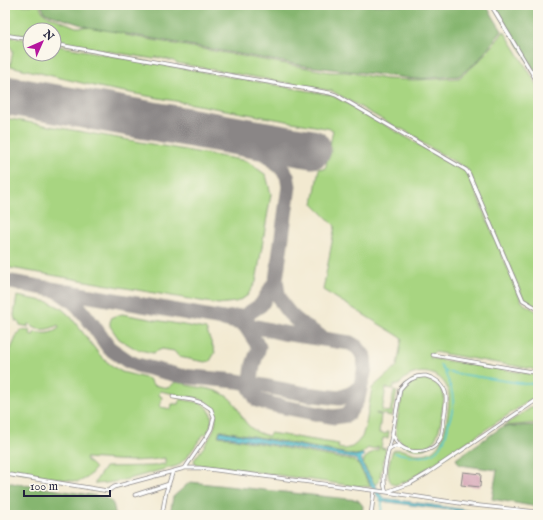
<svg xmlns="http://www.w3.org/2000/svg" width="543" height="520" font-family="'IM FELL English',serif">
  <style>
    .green { fill: #a8d581; stroke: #657c5e }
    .forest { fill: #86b66f; stroke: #546c55 }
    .water { fill: #57c4d0; stroke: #3c7386 }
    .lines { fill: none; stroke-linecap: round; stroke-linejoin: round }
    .stream { stroke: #57c4d0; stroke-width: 1.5 }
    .taxiway { stroke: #8a8686; stroke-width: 15 }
    .runway { stroke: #8a8686; stroke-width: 39 }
    .building { fill: #d3a0b3 }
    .service-casing { stroke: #8a8686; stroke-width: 4.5 }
    .service { stroke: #fff; stroke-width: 3 }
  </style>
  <rect width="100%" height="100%" fill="#fbf7ec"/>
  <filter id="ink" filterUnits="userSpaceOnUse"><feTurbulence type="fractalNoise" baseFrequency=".025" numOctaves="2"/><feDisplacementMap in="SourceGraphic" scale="8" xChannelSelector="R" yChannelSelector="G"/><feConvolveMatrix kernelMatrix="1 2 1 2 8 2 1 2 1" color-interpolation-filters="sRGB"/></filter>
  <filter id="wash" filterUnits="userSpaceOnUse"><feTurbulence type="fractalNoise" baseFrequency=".012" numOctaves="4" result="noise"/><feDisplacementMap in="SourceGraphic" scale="16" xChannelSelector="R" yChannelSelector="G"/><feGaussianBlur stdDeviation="0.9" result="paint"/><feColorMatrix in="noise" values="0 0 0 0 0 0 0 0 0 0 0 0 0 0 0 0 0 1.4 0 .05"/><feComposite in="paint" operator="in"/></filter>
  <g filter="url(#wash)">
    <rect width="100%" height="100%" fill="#f2e9d0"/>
    <path class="green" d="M5,5H39L44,14L76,27H84L96,24L124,26L125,35L330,72H346L386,79L415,80L459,78L478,62L495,43L504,31L538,86V308L523,298L469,172L467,169L419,141L418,138L402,129H399L332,91L176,63L174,61L156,57L154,59L54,42V30H30V37L5,33Z
      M5,36L30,40V54H54V45L331,95L345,102L465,171L469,177L521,300L524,304L538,312V370L434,352L430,358L538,375V395L423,471L407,481L394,485C383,477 390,462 392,452C399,445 409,454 418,454C440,455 444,435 447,418C448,411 449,403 449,396C447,370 413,364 399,385H394L393,389L386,388L382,411L390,412L394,391L397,392L392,416L376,413V414L381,415L379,433L386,434L387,432H389L388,438H383L381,448L386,449L380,477L379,481L375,485L363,464L364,462V459L374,451L378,450L379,447L377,446V448L370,449L368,448L361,454L355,455L220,430L218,436L355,461L356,463L358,464L371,487L347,485L216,466L196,465L194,460C205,445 230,417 205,401C198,397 188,397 180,396V395L160,391L159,395L162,397L160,407L171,409L172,404H178L180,399C187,401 196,401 202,404C215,410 213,426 206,435L204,434C196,444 188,458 177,466C150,472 123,483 95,484V482L105,467L153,466L163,464L165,466V458L150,460L131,461L86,458C87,463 93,464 95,469L87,478L78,482L5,469V379L10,351L18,333L19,334L21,330L31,331L30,334L33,335L35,332C44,334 52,334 59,328L58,325C52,329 41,331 35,328C33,327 31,325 30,324L27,325L29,327L20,325L17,321L16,322L14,315L17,296L49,302L61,308L71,317L99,354L106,361L115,368L122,372L149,379L153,385L168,388L178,380L186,382V385C200,388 216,388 228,397C237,404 238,411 244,420C250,429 259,434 269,436L270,433L339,444L338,448L344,449L352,447L357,443L362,437L366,424L372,388L397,366L402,338L323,290L335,226L313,204L319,168L324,169L326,166L333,130L331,129L103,88L10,66L13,51L10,46L5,45Z
      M5,118L247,161L266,175L271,194L256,282L247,296L236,302L218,304L5,267Z
      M122,314L206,329L215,352L213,356L210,361L205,362L179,357L174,351L162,349L153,353L136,349L119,339L114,332L110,326V322L112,317Z
      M417,379C430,378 443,384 444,398C441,417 441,458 410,448C403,445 398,440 396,433C395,427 403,389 406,384C409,382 414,380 417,379Z
      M538,403V423L503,426Z"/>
    <path class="forest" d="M41,5H486L502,31L478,61L459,76L416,79L306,66L88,27L45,13Z
      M494,5H538V77Z
      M538,425V507L492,499L497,470L460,465L456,459L502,427Z
      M5,482L103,497C114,501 114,505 115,515H5Z
      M190,482L358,500L363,506L362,515H170L173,497Z"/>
    <path class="water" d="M220,431L355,456L359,455L362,454L364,455L361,458L362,461V464L383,498L500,515H488L389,502H381L358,463L357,460L355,459L219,435Z"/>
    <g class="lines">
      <path class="stream" d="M440,365L444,371L453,373L526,384L538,383
        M395,453C405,454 416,458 426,456C443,451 446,437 449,422C451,416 453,410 453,404C454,392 449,381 444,371
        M381,515L382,502"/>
      <path class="taxiway" d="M276,280C277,285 277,291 279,296C285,315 304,326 320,336
        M5,281L223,319L283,333L350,343L357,347L364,356L365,368L358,398L353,407L347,415L334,417L274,405L257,400L250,388L253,365L259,347L244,324
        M58,291L71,300L78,306L93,325L109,348L128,361L137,365L181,376L237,381L306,394L340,398L352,393L361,386
        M228,318L244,316L261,305L276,280L289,186C288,183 288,179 287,176C282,166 254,144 244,137"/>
      <path class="runway" d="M5,95L312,149"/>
    </g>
    <g id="blocks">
      <path class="building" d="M463,472L481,474L480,487L461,485Z"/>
    </g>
  </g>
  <g filter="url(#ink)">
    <use href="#blocks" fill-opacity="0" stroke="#8a8686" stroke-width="1"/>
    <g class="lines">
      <g class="service-casing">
        <path id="service" d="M491,5L538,83
          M5,35L30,39
          M54,44L330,93L336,95L466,170L469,174L523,300L538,309
          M433,355L538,373
          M173,397L192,400L202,403L211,409L214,417L211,429L207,436L185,468
          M392,433C397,444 400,448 411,451C422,453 435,450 440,439C443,433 443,424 444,418C446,404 450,390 437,381C434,379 430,377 426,376C415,375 407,380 400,389C398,404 395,419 392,435C389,451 380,476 386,492L411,483L428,473L538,399
          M389,450L395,446L401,447
          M5,474L108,491L114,487L185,468H200L386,492L472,505L538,512
          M135,495L169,484
          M162,515L166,492L173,471
          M371,515L374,491"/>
      </g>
      <use href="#service" class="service"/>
    </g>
  </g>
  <rect width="543" height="520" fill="none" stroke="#fbf7ec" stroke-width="20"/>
  <g transform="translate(42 42) rotate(45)"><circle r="19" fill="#fbf7ec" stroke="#a4a2a5"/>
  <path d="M0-3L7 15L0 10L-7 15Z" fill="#b5179e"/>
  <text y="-6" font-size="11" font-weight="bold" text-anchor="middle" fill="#22223b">N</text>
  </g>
  <path d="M24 490v6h86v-6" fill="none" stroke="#22223b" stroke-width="2"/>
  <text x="30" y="490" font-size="12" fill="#22223b" stroke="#fbf7ec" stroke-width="3" paint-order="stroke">100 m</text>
</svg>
